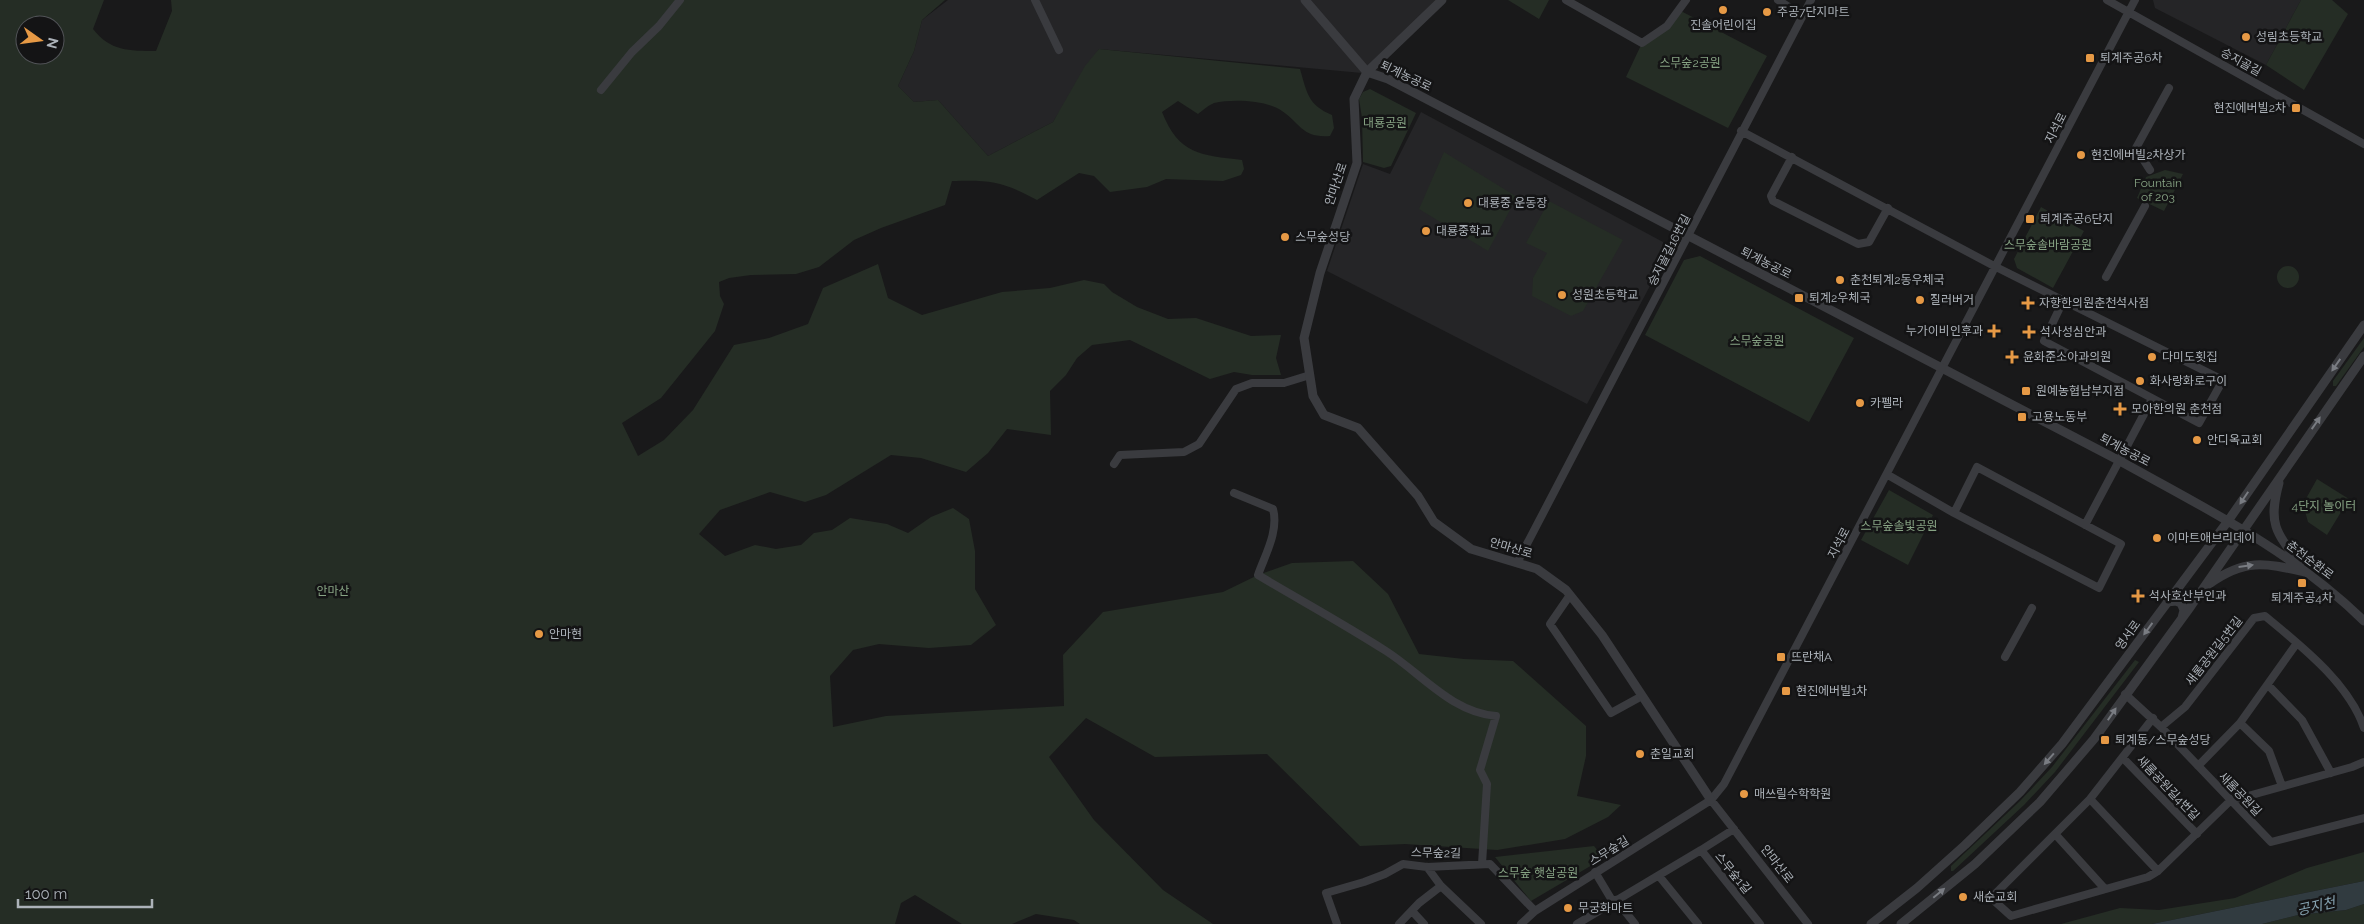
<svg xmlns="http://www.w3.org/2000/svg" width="2364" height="924" font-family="Raleway,'Noto Sans KR',sans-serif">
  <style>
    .built { fill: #252527 }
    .green { fill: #252d25; fill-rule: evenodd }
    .water { fill: #313b40 }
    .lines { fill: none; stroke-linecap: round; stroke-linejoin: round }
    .minor { stroke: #3a3b3f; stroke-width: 8 }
    .tertiary { stroke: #3a3b3f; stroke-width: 9 }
    .oneway { fill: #797c82 }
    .poi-dot { fill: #e69945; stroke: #141415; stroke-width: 2 }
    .labels { text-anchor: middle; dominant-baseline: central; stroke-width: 5; stroke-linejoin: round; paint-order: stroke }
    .poi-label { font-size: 12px; fill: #acb2b9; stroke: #141415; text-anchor: start }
    .street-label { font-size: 12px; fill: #acb2b9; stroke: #141415 }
    .park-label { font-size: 12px; fill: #87a384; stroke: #141415 }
    .water-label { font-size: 14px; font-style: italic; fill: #86a3b1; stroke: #141415 }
  </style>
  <rect width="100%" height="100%" fill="#19191a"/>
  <path class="built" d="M948,0H1442L1362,73L1099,49L1053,122L988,156L938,100L914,102L898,86L914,51L922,20Z
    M2153,0H2301L2266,65L2155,8Z
    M1421,112L1663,242L1667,254L1587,404L1327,271L1363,164L1390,174Z"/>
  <path class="green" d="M0,0H104L93,29C110,51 129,51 156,51L172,11L171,0H945L922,20L914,51L898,86L914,102L938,100L988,156L1053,122L1085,66L1099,49L1300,69C1307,93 1308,105 1332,115L1334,128L1330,136C1302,138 1301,124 1282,111C1266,100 1233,99 1214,103C1209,105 1203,110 1198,114L1178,101L1162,112C1179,155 1201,155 1242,160L1244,169L1241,175L1223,181L1166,179L1147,187L1110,192L1094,176L1079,173L1037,200C1001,181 992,180 952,181L945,205L881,228L854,240L819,267L796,274L751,275L729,278L719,282L720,296L724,304L715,331L661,398L622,423L638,456L664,440L693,410L734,345L769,338L808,324L823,288L878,264L888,298L922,315L1002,292L1050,288L1084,280L1104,284L1112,292L1137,307L1168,319L1196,318L1251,336L1281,335L1276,358L1281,375H1252L1234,372L1210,379L1130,340L1092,345L1077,358L1066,375L1050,391L1051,435L1007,429L988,453L966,472L921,458L891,455L826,495L805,502L770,492L720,510L699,534L725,556L755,545L776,549L801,545L814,533L832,530L850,518L887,524L908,533L931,517L953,508L969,519L975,551V589L996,625L971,645L929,648L879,644L853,650L830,676L833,727L886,716L1064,706L1063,655L1103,612L1223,592L1258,575L1292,563L1353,561L1388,594L1419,654L1464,659L1513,661L1586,726V756L1577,796L1621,805L1608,817L1565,839L1497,850L1405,844L1360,846L1267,754L1155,757L1086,718L1049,757L1094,820L1163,890L1213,924H1080L1074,920L1036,914L1012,924H962L915,895L901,903L895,924H0ZM25,25H55V55H25Z
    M1508,0H1549L1539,19Z
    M2301,0H2332L2348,14L2304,90L2266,65Z
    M1679,10L1767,56L1728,128L1626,77L1642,43L1667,26Z
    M1370,89L1416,113L1391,166L1384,168L1363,162L1362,118L1359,99L1363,92Z
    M1444,152L1517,197L1488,251L1419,209Z
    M2165,170L2183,174L2164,211L2137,198L2146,177Z
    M1549,201L1623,240L1583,311L1571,316L1532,296L1533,278L1547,253L1526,243Z
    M2041,207L2084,231L2053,288L2017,268L2014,259Z
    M1700,256L1854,338L1809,422L1645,335L1684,260Z
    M2277 277a11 11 0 1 1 22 0a11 11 0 1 1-22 0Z
    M2364,338V347L2336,386H2333V381Z
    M2317,479L2349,499L2327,535L2308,522L2303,504Z
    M1889,490L1933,515L1908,565L1861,540Z
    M2135,660L2139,662L2055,772L2024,805L1953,871H1951V866L2020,801L2052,767Z
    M1594,846L1604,858L1531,901L1495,857Z
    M2364,852V881L2152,924H2061L2120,908L2159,910L2235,898L2307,868Z
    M2364,904V924H2262L2298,915L2346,910Z"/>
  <path class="water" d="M2364,881V904L2346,910L2298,915L2262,924H2152Z"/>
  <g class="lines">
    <path class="minor" d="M1035,0L1059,50
      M1566,0L1642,43L1667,26L1686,0
      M1778,0L1803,16
      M2107,0L2364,144
      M601,90L632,52L659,26L680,0
      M1741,131L1996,267L2223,380L2199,423L2044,341L2064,299
      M1792,157L1771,196L1773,201L1858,244L1869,242L1888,208
      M2150,170L2136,148L2169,88
      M2106,277L2145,206
      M1114,464L1120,455L1184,452L1199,444L1236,389L1252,383H1284L1310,375
      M1888,475L1954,513L2099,588L2121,544L1977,467L1954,513
      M1234,493L1273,509C1279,531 1265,555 1258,575C1300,600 1344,624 1386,651C1422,674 1451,712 1496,716L1480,770L1487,784L1482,864
      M2085,525L2152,399
      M1517,563L1811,0
      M1570,595L1550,624L1611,713L1642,696
      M2005,657L2032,608
      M2268,685L2302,720L2331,773
      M2125,694L2161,727L2271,842L2364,818
      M2153,718L2090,799L1991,898L2011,916L2148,877L2158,871L2230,801L2352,767L2364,762
      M2240,723L2269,751L2282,786
      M2161,727L2185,707L2254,618L2265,616C2300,645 2349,683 2364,728
      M2123,758L2197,834
      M2198,766L2240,723L2297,643
      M2090,799L2158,871
      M1711,800L1808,924
      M2056,835L2105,889
      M1701,850L1734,829
      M1427,867L1441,886
      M1595,872L1613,902
      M1659,876L1698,924
      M1616,900L1635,924
      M1412,911L1424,924
      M1337,924L1326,893L1364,882L1385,874L1403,864L1427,867L1490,864L1535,911
      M1399,924L1419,903L1441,886L1481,924
      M1521,924L1535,911L1711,800L1724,784L2135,0
      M1577,924L1701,850L1760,924"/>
    <path class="tertiary" d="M1305,0L1367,72L1388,79L2120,461C2205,508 2294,552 2364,621
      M1442,0L1367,72L1354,99L1357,163L1320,273L1304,338L1313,396L1324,415L1358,428L1418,496L1434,522L1471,549L1537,569L1566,590L1602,635L1711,800
      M2279,483C2268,523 2275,532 2300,563
      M2209,584C2245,558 2265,563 2305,572
      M2167,602L2176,601L2181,603L2184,610L2182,618
      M1871,924L1917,888L1965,845L2020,792L2062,744L2228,521L2364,325
      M1901,924L1975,864L2040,802L2094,739L2191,606L2364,356"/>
  </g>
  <defs><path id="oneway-solid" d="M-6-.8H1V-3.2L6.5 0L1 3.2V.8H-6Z" transform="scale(1.25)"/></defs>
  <g class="oneway">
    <use href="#oneway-solid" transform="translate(2336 365) rotate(125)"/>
    <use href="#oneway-solid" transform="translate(2316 423) rotate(-55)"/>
    <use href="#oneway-solid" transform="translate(2244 498) rotate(124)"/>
    <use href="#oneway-solid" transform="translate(2246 566) rotate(-8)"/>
    <use href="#oneway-solid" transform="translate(2148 629) rotate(126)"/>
    <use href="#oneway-solid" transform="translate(2112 714) rotate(-56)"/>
    <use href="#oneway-solid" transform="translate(2049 759) rotate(131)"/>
    <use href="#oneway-solid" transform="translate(1939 893) rotate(-40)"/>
  </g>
  <g class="poi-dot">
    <circle cx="1723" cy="10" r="5"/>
    <circle cx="1767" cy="12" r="5"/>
    <circle cx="2246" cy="37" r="5"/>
    <rect x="2085" y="53" width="10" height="10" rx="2.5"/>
    <rect x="2291" y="103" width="10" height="10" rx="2.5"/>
    <circle cx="2081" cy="155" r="5"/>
    <circle cx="1468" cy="203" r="5"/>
    <rect x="2025" y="214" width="10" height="10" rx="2.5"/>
    <circle cx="1426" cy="231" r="5"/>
    <circle cx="1285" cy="237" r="5"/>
    <circle cx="1840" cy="280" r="5"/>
    <circle cx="1562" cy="295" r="5"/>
    <rect x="1794" y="293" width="10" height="10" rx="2.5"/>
    <circle cx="1920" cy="300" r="5"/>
    <path d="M2025.5 295.5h5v5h5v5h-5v5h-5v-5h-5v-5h5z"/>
    <path d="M1991.5 323.5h5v5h5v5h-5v5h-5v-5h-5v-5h5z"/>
    <path d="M2026.5 324.5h5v5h5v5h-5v5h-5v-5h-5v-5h5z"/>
    <path d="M2009.5 349.5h5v5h5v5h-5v5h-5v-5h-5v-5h5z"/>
    <circle cx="2152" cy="357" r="5"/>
    <circle cx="2140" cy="381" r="5"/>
    <rect x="2021" y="386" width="10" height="10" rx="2.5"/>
    <circle cx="1860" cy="403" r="5"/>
    <path d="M2117.5 401.5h5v5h5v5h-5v5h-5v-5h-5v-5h5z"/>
    <rect x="2017" y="412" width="10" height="10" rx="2.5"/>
    <circle cx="2197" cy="440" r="5"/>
    <circle cx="2157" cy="538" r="5"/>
    <rect x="2297" y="578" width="10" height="10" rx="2.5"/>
    <path d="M2135.5 588.5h5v5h5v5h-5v5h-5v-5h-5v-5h5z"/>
    <circle cx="539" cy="634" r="5"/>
    <rect x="1776" y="652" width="10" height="10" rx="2.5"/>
    <rect x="1781" y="686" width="10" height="10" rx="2.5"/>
    <rect x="2100" y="735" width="10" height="10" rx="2.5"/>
    <circle cx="1640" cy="754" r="5"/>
    <circle cx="1744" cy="794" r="5"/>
    <circle cx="1963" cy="897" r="5"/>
    <circle cx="1568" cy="908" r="5"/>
  </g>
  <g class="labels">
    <g class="poi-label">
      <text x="1777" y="12">주공7단지마트</text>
      <text x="1723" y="25" text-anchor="middle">진솔어린이집</text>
      <text x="2256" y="37">성림초등학교</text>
      <text x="2100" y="58">퇴계주공6차</text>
      <text x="2286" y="108" text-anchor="end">현진에버빌2차</text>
      <text x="2091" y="155">현진에버빌2차상가</text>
      <text x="1478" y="203">대룡중 운동장</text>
      <text x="2040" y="219">퇴계주공6단지</text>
      <text x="1436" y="231">대룡중학교</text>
      <text x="1295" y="237">스무숲성당</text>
      <text x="1850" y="280">춘천퇴계2동우체국</text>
      <text x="1572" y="295">성원초등학교</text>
      <text x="1809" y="298">퇴계2우체국</text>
      <text x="1930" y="300">질러버거</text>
      <text x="2039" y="303">자향한의원춘천석사점</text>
      <text x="1983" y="331" text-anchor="end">누가이비인후과</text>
      <text x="2040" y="332">석사성심안과</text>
      <text x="2023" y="357">윤화준소아과의원</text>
      <text x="2162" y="357">다미도횟집</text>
      <text x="2150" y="381">화사랑화로구이</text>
      <text x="2036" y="391">원예농협남부지점</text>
      <text x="1870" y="403">카펠라</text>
      <text x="2131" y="409">모아한의원 춘천점</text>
      <text x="2032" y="417">고용노동부</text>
      <text x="2207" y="440">안디옥교회</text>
      <text x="2167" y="538">이마트애브리데이</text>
      <text x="2149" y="596">석사호산부인과</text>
      <text x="2302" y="598" text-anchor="middle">퇴계주공4차</text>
      <text x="549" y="634">안마현</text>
      <text x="1791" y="657">뜨란채A</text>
      <text x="1796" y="691">현진에버빌1차</text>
      <text x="2115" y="740">퇴계동/스무숲성당</text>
      <text x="1650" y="754">춘일교회</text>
      <text x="1754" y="794">매쓰릴수학학원</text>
      <text x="1973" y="897">새순교회</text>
      <text x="1578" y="908">무궁화마트</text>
    </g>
    <g class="street-label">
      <text transform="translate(2241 62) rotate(29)">승지골길</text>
      <text transform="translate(1406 76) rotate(25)">퇴계농공로</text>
      <text transform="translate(2056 128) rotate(-63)">지석로</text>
      <text transform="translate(1336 184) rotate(-71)">안마산로</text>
      <text transform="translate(1669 250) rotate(-63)">승지골길16번길</text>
      <text transform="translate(1766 263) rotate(27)">퇴계농공로</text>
      <text transform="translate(2125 450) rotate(28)">퇴계농공로</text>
      <text transform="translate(1839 543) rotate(-62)">지석로</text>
      <text transform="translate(1511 548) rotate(16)">안마산로</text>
      <text transform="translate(2310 560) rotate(37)">춘천순환로</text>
      <text transform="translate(2128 635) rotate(-54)">영서로</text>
      <text transform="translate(2214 651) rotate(-52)">새롬공원길5번길</text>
      <text transform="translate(2168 788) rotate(46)">새롬공원길4번길</text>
      <text transform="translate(2240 794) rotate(46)">새롬공원길</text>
      <text transform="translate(1609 851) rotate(-32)">스무숲길</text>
      <text transform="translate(1436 853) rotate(1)">스무숲2길</text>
      <text transform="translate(1777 864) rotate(52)">안마산로</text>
      <text transform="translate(1733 873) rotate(51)">스무숲1길</text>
    </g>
    <g class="park-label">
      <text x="1690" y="63">스무숲2공원</text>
      <text x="1385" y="123">대룡공원</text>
      <text x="2158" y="183">Fountain<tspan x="2158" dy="14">of 203</tspan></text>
      <text x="2048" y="245">스무숲솔바람공원</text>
      <text x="1757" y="341">스무숲공원</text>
      <text x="2324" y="506">4단지 놀이터</text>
      <text x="1899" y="526">스무숲솔빛공원</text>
      <text x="333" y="591">안마산</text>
      <text x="1538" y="873">스무숲 햇살공원</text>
    </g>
    <g class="water-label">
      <text transform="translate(2316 906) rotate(-13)">공지천</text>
    </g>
  </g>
  <g transform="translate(40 40) rotate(104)"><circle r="24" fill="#141415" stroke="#515357"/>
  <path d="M0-4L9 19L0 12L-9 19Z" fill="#e69945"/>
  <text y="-8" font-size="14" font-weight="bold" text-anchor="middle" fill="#acb2b9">N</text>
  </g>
  <path d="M18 899v8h134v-8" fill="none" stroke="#acb2b9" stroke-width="2.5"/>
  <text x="25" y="899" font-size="15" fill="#acb2b9" stroke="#141415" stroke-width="4" paint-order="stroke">100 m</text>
</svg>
